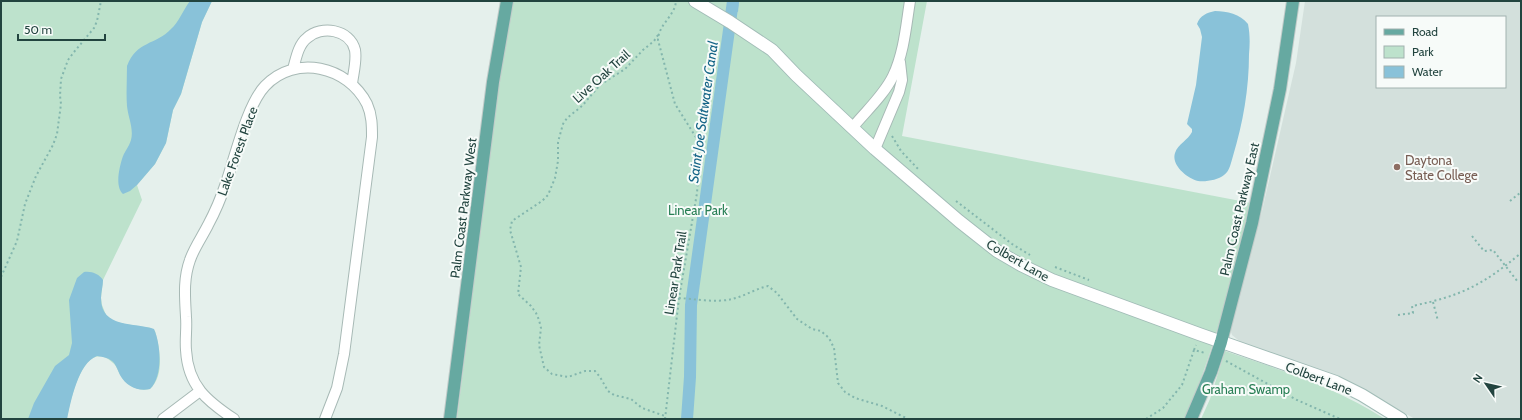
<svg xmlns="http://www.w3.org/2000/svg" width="1522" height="420" font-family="Cabin,sans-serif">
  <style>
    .built { fill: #d3e0dc; fill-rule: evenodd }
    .green { fill: #bde2cc }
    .water { fill: #89c2d9 }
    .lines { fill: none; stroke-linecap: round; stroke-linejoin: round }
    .canal { stroke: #89c2d9; stroke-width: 12 }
    .street-casing { stroke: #a7b9b5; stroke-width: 12 }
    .secondary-casing { stroke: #a2bcb7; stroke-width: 14 }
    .primary-casing { stroke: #c1cbc9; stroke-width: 14 }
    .path { stroke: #83b6ad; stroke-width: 2; stroke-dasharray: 2 3; stroke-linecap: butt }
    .street { stroke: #fff; stroke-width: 10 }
    .secondary { stroke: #fff; stroke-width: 12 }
    .primary { stroke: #66a9a1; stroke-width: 12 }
    .education-dot { fill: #8d6e63; stroke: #f7fbf9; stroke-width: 1.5 }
    .labels { text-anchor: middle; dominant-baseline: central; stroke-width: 4; stroke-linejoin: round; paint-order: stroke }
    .street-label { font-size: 13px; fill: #22443f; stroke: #f7fbf9 }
    .education-label { font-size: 13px; fill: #785e54; stroke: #f7fbf9; text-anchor: start }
    .park-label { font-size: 13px; fill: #287f55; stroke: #f7fbf9 }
    .water-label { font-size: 14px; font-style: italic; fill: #156587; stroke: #f7fbf9 }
  </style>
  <rect width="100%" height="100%" fill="#e5f0ec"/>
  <path class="built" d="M1305,1H1521V419H1415L1349,382L1243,344L1232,335L1230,329L1239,293L1262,211L1296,63ZM1377,17H1505V87H1377Z"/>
  <path class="green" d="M1,1H212L202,22L181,94L173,110L166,143L155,164L137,185L142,200L103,280L101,298L102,305L106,315L114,321L125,324L151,328L155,331C160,348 165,375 150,389C139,392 127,386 121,376C118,372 117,366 113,363C84,335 70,401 67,419H1Z
    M512,1H927L902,136L1251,203C1233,276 1215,349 1185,419H457L500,70Z
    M1225,351C1280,370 1336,387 1385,419H1201L1210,399Z"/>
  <path class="water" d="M190,1H212L202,22L181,94L173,110L166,143L155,164L137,185L130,191L123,194C115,187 119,169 122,159C124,152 129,147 131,140C134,129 128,117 127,106C126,93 127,79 127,66C136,41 156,45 171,29C179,22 183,10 190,1Z
    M730,1H739L738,12L729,8Z
    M1215,11C1227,11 1240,14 1248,24C1250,34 1250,44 1249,54C1249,89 1243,123 1233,156C1231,162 1230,171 1224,175C1218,180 1206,182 1198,181C1187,178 1171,165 1175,153C1178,144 1188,140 1192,132V129L1187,124L1196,85L1202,37L1200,29L1197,24C1200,15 1207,13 1215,11Z
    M84,272C92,271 99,274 103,280C103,286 101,292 101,298C101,329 135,322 154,329C161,345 163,377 150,389C138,392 126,386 120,375C118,371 117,367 114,363C110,358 103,357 97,356C78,363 71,401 67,419H28L34,403L55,366L69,355L72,343L69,300L77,278Z"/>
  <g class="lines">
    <path class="canal" d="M687,419L690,377L691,305L733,1"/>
    <g class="street-casing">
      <path id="street" d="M293,69C296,59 298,45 307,38C321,25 350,29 355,50C357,61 353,74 352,84
        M853,127C866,111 884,95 893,76C904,53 906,26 910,1
        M875,149L899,92L902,80L900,62
        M163,419L200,391
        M234,419C207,401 188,386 186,350C185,339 187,328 186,317C185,298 183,279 190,260C194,248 202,237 208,225C215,212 221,198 226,183C235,157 247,105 265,86C295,54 348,66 367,104C372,115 372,126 372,137L344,354L337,388L325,419"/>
    </g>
    <g class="secondary-casing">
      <path id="secondary" d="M695,1L730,22L772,50L796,75L875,149L959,221L997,251L1021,265L1052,280L1199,334L1336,382L1362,395L1401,419"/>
    </g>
    <g class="primary-casing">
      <path id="primary" d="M450,419L493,82L507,1
        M1191,419L1211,372L1221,342L1252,223L1280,89L1293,1"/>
    </g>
    <path class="path" d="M658,35L654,41L643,50L625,69L600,85L582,106L567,118L563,124L558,142V161L555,178L548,195L542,201L512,221L510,230L521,267L518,294L531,306L536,313L539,320L541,328L539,345L544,367L552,374L568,377L585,371H595L600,377L608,391L614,395L631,399L642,408L665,416
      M892,136L901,151L919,170
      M956,201L1012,244L1030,255
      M1510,201L1521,192
      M1472,236L1484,251L1493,250L1518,282
      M1055,267L1089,280
      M1,277L17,241L25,204L36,176L53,145L57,134L61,104L60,96L61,79L68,60L74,52L94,28L97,21L101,1
      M679,298C694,299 717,303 732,299C745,296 755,289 768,286L777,293L797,319L812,329L821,331L829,338L834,348L838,383L845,392L855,398L882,406L908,419
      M1433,302L1438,321
      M1398,315L1413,313L1412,306C1461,296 1483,285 1521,253
      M1194,350L1196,345
      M1226,361L1297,400L1340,419
      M665,419L679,298L697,193L700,153L699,142L675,104L658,40C658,25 675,16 676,1
      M1146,419L1163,408L1182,385L1194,350L1205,353"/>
    <use href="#street" class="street"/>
    <use href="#secondary" class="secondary"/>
    <use href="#primary" class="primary"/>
  </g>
  <circle class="education-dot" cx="1397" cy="167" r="4"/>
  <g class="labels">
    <g class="street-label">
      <text transform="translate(601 76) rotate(-42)">Live Oak Trail</text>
      <text transform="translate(237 151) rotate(-70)">Lake Forest Place</text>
      <text transform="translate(463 208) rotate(-83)">Palm Coast Parkway West</text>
      <text transform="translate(1239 209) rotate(-77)">Palm Coast Parkway East</text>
      <text transform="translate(1018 260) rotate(30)">Colbert Lane</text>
      <text transform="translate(675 273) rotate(-81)">Linear Park Trail</text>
      <text transform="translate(1319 378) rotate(21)">Colbert Lane</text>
    </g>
    <g class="education-label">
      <text x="1405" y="160">Daytona<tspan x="1405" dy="15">State College</tspan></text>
    </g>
    <g class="park-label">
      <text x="698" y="210">Linear Park</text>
      <text x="1246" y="389">Graham Swamp</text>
    </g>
    <g class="water-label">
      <text transform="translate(703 112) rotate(-82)">Saint Joe Saltwater Canal</text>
    </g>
  </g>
  <rect width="1522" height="420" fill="none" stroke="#22443f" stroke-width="4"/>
  <rect x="1376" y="16" width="130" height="72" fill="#f7fbf9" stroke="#a2b2af"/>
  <rect x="1384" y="29" width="20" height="6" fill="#66a9a1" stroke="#a2b2af"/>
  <text x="1412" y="36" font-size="12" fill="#22443f">Road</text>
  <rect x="1384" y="46" width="20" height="12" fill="#bde2cc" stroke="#a2b2af"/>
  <text x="1412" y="56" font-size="12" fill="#22443f">Park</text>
  <rect x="1384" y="66" width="20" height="12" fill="#89c2d9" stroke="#a2b2af"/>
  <text x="1412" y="76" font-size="12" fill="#22443f">Water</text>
  <g transform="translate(1486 384) rotate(304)" stroke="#f7fbf9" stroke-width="3" paint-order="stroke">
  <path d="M0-3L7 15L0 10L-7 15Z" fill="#22443f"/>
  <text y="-6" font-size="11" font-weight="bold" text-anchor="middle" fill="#22443f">N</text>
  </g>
  <path d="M18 34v6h87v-6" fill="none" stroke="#22443f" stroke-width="2"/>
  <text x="24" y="34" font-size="12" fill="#22443f" stroke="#f7fbf9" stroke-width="3" paint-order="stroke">50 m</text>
</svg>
